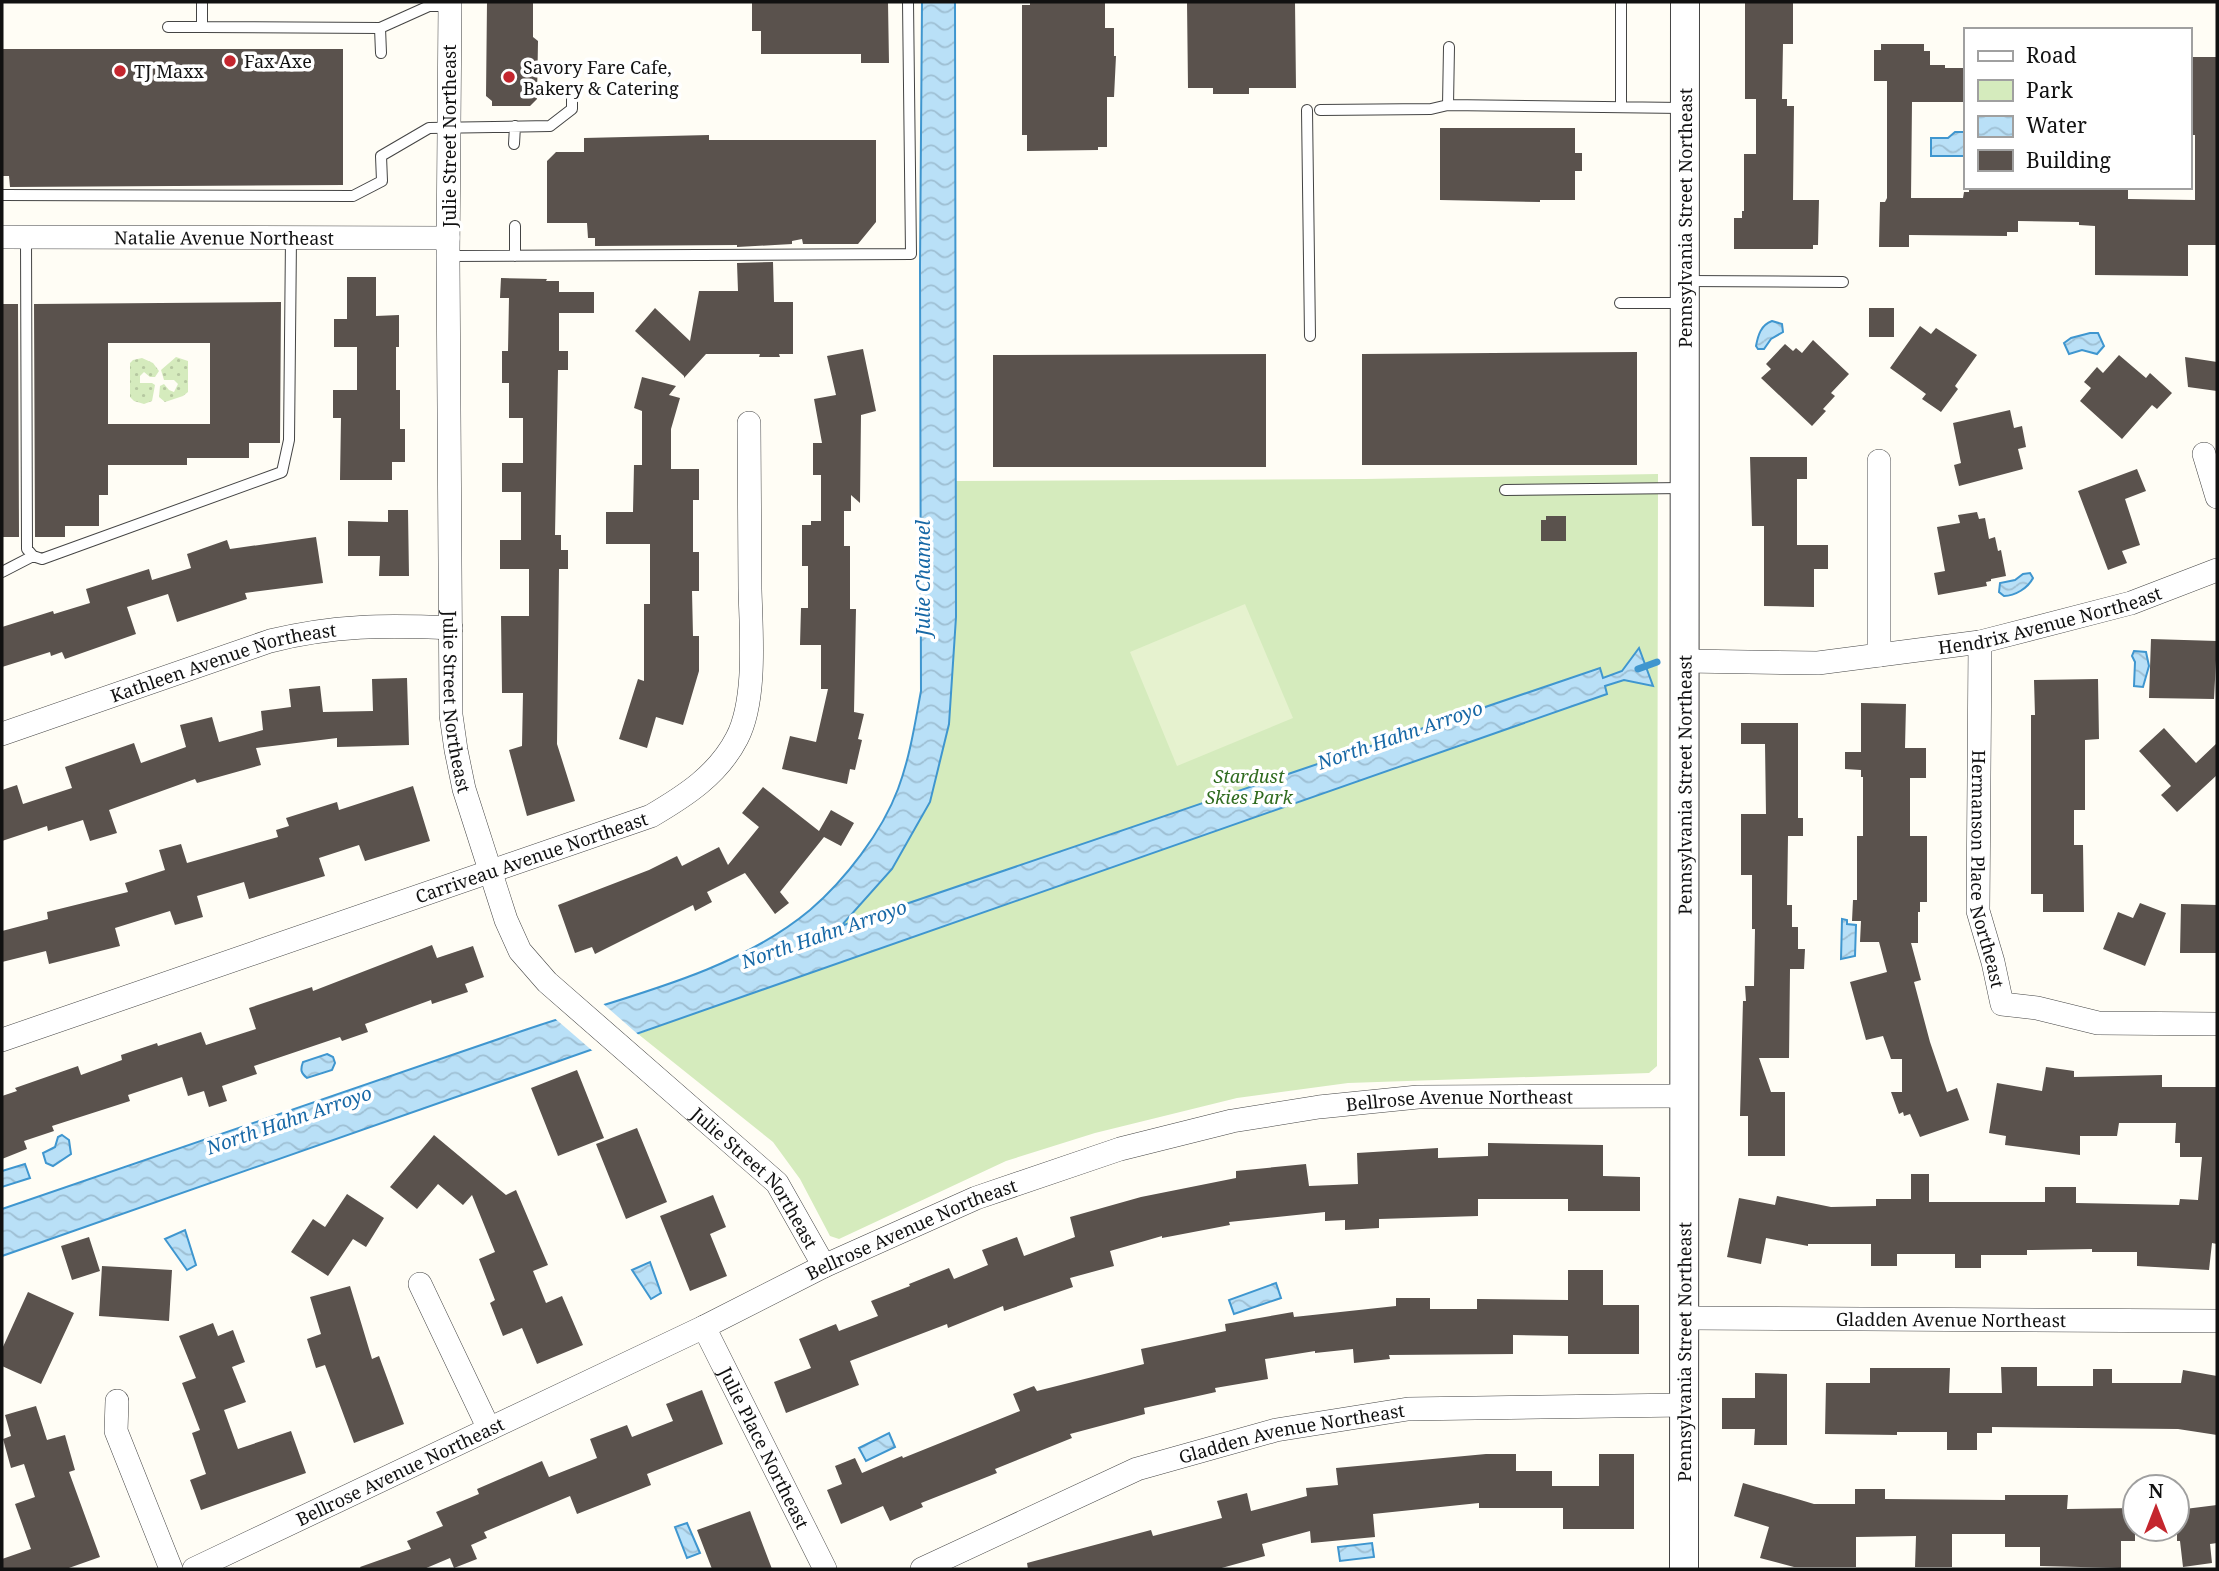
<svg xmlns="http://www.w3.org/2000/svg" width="2219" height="1571" font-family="'Noto Serif',serif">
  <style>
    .grass { fill: url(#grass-dots) }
    .park { fill: #d5ebbd }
    .pitch { fill: #e6f2cf }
    .water { fill: url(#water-waves); stroke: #3f96cf; stroke-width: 2 }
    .pier { fill: #fffdf5 }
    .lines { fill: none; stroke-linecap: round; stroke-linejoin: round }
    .stream { stroke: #3f96cf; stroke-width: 7 }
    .building { fill: #5a524d; fill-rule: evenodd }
    .service-casing { stroke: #444; stroke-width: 12 }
    .minor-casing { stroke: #444; stroke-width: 24 }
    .tertiary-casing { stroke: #444; stroke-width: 30 }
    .service { stroke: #fff; stroke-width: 10 }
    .minor { stroke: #fff; stroke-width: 23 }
    .tertiary { stroke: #fff; stroke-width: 28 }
    .poi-dot { fill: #c4262e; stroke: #fff; stroke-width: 2.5 }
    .labels { text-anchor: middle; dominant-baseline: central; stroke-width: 7; stroke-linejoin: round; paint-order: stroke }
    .poi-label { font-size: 18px; fill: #111; stroke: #fff; text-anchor: start }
    .street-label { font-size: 18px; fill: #111; stroke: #fff }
    .park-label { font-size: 18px; font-style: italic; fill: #2f6b1f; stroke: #fff }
    .water-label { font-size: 19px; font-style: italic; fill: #1768a6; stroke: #fff }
  </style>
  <defs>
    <pattern id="grass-dots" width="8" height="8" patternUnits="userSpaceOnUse" patternTransform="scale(1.75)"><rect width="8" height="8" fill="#d5ebbd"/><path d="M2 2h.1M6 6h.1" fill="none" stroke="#b6c8a1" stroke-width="1.8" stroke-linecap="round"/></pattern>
    <pattern id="water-waves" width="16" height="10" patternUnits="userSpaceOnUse" patternTransform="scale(1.75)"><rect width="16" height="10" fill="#b9e0f7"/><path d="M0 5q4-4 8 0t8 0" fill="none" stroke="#9ebfd3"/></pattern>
  </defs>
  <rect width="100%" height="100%" fill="#fffdf5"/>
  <path class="grass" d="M176,357L188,361V392L183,396L165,402L159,397L160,386L164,384L169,390L174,392L178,384L174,380H164L161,370Z
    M142,358L153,363L159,371L155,377H150L144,372L140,376V383H152L155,385L152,401L144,404L134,401L130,397V363L133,360Z"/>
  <path class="park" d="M1658,474L1657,1066L1649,1073L1348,1083L1237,1098L1095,1133L1006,1161L839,1239L830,1236L800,1179L773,1142L638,1034L699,1012L840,927L949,724L956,617L955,481L1365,479Z"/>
  <path class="pitch" d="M1245,604L1293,718L1177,766L1130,652Z"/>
  <path class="water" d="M922,2H955L956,617L949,724L930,802L892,869L841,926L1600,668L1603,678L1622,671L1639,648L1653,686L1624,680L1605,686L1607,694L2,1256V1209C175,1150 348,1090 522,1031C617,998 731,976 810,910C845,880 882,832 898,789C910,757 915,723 921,691L920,267Z
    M1955,132H1965V156H1931V138H1948Z
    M1772,321L1782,324L1783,332L1771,339L1764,349H1758L1756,346C1758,335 1761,325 1772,321Z
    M2090,333H2098L2104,346L2097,354L2082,350L2069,354L2064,343L2071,338Z
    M2030,573L2033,578C2028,588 2015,596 2004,596L1999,592L2000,583L2015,580L2023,574Z
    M2134,651L2146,652L2149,666L2143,687L2134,686L2135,662L2132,656Z
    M1842,919L1847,920V924L1856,925L1855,956L1841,959Z
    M327,1054L333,1057L335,1063L332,1070L307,1078C301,1073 300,1070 303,1062Z
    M62,1135L69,1140L71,1154L53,1166L46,1163L43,1153L55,1147L58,1137Z
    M25,1164L30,1178L2,1187V1171Z
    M185,1230L196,1265L187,1270L165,1239Z
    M650,1262L661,1293L651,1299L632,1270Z
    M1276,1283L1281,1298L1234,1314L1229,1300Z
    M889,1433L895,1447L866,1461L859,1448Z
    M687,1523L700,1553L687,1558L675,1527Z
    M1372,1543L1374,1557L1340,1561L1338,1547Z"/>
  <path class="pier" d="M600,1001L641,1037L595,1053L552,1016Z"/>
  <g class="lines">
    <path class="stream" d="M1638,669L1657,662"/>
  </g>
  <path class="building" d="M487,2H533V37L538,41L537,99L530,106H492V101L486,96Z
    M752,2H888L889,63H861V54H761V31H752Z
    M1030,2H1105V28H1114V56H1116L1114,97H1107V147H1098V150L1027,151V135H1022V5H1030Z
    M1187,2H1295L1296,88H1249V94H1213V88H1188Z
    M1745,2H1793V44H1783L1782,99H1787V106H1794L1793,200H1819L1818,245H1813V249H1734V218H1742V211H1744V154H1756V99H1745Z
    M1881,44H1924V51H1930V65H1945V68H1965V102H1912L1911,198H1963L1964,192H1969V188L2073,187L2128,188V199L2195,200V135H2189V57H2217V245H2188V276L2095,275V226L2079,225V222L2018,221V232H2007V236L1909,235V247H1879L1880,202H1885L1887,198V81H1874V50H1881Z
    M2,49H343V185L10,187L9,176H2Z
    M1440,128H1575V153H1582V171H1575V200H1540V202L1440,200Z
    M709,135V140H876V222L858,244H803L802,239L792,241V244L737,247V245L595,246V238H588L587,223H547V161L556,152H584V138Z
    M773,262L774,302H793V354H779L780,357H759L760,354H706L684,378V376L635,331L655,308L690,341L699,291H738L737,263Z
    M347,277H376V316L399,315V347H396V390H400V429H405V462H392V480H340L341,418H333V390H357V347H334V319H347Z
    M501,278L547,279L546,281H559V292H594V313H559V351H568V370H558L555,535H561V550H568V569H559L557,744L575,801L527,816L509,750L522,746L523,693H502L501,616H529V569H500V540H521V492H502V463H523V418H509V383H502V351H508L509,298H500Z
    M281,302L280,443H249V458H187V465H108V495H99V526H65V537H35L34,304ZM108,343H210V424H108Z
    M2,304H18L19,537H2Z
    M1869,308H1894V337H1869Z
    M1920,326L1931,334L1936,328L1977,355L1955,386L1958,389L1941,412L1922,399L1926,394L1890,368Z
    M1813,340L1849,374L1831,393L1835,396L1823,409L1826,411L1812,426L1761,378L1771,369L1766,364L1785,344L1793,351L1796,348L1802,353Z
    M863,349L876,411L861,415L860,503L851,495V511H844V546H850V609H856L854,712L864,714L858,739L862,740L855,770L850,769L847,784L782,769L790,736L816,742L828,689H821V645H800L801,608H808V566H802V525H811V521H821V475H813V443H822L814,399L836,395L827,356Z
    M1637,352V465H1362V354Z
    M1266,354V467H993V355Z
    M2119,355L2146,378L2150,373L2172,393L2157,409L2152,405L2122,439L2080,401L2091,388L2084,382L2097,367L2103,373Z
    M2185,357L2217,362V391L2188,387Z
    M642,377L676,386L669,395L680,398L671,429V469H699V500H693V552H699V591H692L693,636H699V671L683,725L656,717L647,748L619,739L638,679L644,681V604H650V544H606V512H633L634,465H642V411L634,408Z
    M2010,410L2014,428L2022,426L2026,447L2018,449L2023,469L1959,486L1954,465L1961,463L1953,423Z
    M1750,457H1807V479H1797V545H1828V569H1814V607L1764,606V526H1752Z
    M2137,469L2146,491L2125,499L2140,545L2122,551L2127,563L2108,570L2078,491Z
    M388,510H408L409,576H379L380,556H348V521L388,522Z
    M1977,512L1979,519L1985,518L1989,539L1995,537L1998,551L2001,550L2006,576L1991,579V581L1986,582L1987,586L1938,595L1934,573L1945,571L1937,527L1960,523L1958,515Z
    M1546,516H1566V541H1541V520H1546Z
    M316,537L323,583L245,593L247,599L177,622L168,594L127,607L136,634L65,659L62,652L51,656L50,652L2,667V627L53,611L54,614L90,603L86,589L149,569L152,580L191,568L187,554L227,540L230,549Z
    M2151,639L2217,641L2214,699L2149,698Z
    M407,678L409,745L337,747V738L256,748L261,765L197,783L195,779L109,810L117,833L90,841L83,820L48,831L47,826L2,841V790L17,785L23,804L72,788L65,767L134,743L141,763L186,747L180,725L212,717L219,742L263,730L261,711L291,707L289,689L320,686L323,712L373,711L372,679Z
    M2098,679L2099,739L2085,740V810H2074V845H2083L2084,912H2043V894H2031V715H2035L2034,680Z
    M1861,703L1906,704L1905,748H1926V778H1910V836H1927V902H1920V912H1918V943H1911L1921,980L1914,982L1930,1042L1947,1092L1957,1088L1969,1120L1920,1137L1910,1114L1904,1116L1903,1112L1899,1114L1891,1092H1902V1059H1891L1883,1036L1866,1040L1850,982L1887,972L1879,942H1860L1861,921H1852L1853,900H1857V836H1863V777H1861V770L1845,769V752H1861Z
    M1741,723H1798V818H1803V836H1788L1787,905H1792V927H1798V949H1805L1804,969H1790L1789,1058H1759L1771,1092H1785V1156H1748V1116H1740L1743,1001H1746L1745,986H1754L1755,929H1752V875H1741V814H1766L1765,744H1741Z
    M2164,728L2196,763L2217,743V775L2177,812L2161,795L2171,786L2139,751Z
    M413,786L430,841L365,861L359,845L319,858L325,876L249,899L244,882L197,896L203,917L175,925L170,911L115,928L120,946L49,964L46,951L2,962V931L48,919L47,912L128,892L125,883L165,870L159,850L181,844L187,863L278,837L276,830L289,826L286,818L337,802L339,810Z
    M763,787L819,831L831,810L854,823L841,846L824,837L780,892L789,903L775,914L745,873L707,892L712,902L695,911L693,905L595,954L592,947L575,953L558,905L649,870L677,856L682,866L719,847L728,865L759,827L742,813Z
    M2140,903L2166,913L2145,966L2103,949L2118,912L2133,918Z
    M2181,904L2217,905V953H2180Z
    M432,945L437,958L473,946L484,977L465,984L468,992L432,1004L431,1000L365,1024L368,1032L342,1041L340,1037L254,1066L257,1074L222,1086L227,1101L209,1107L204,1091L188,1096L182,1077L128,1095L130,1101L52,1126L54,1131L24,1141L27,1149L2,1159V1096L17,1091L15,1088L78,1066L81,1075L122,1060L121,1055L157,1043L158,1046L201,1032L206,1045L256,1029L249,1008L312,987L313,991Z
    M2046,1067L2074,1071V1077L2162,1075V1087H2217V1244L2212,1243L2209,1270L2137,1266V1252H2092V1249L2027,1250V1255H1981V1268H1955V1254H1897V1266H1871V1244H1808V1246L1766,1238L1761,1264L1727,1257L1739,1198L1775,1205L1777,1196L1831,1207L1876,1206V1199H1911V1174H1929V1202H2045V1187H2076V1203L2179,1205L2180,1199L2198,1200L2202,1157H2180V1143H2175L2176,1123H2119L2117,1136H2080V1155L2005,1145L2006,1136L1989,1133L1997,1083L2042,1091Z
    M577,1070L604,1138L558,1156L531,1088Z
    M637,1128L667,1202L626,1219L596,1144Z
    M434,1135L506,1195L516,1190L548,1265L533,1271L546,1303L562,1296L583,1345L537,1364L522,1328L503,1336L490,1303L495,1300L479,1259L495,1252L472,1195L463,1205L438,1184L417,1209L390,1187Z
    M1488,1143L1603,1145V1176L1640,1177V1211H1568V1199H1478V1216L1379,1219V1228L1345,1230V1220L1325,1221V1212L1229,1222L1230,1225L1162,1238V1236L1110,1251L1114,1266L1070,1278L1073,1287L1004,1311L1003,1306L948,1328L947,1324L850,1361L859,1385L786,1413L774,1382L811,1368L799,1339L836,1324L839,1331L878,1316L871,1301L910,1286L909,1284L949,1268L954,1279L988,1265L982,1250L1017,1237L1024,1256L1075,1237L1070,1217L1141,1197L1236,1178V1171L1306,1164L1309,1186L1358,1184L1357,1153L1438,1148V1158L1488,1156Z
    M347,1194L384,1218L366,1247L353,1239L328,1276L291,1252L313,1219L325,1227Z
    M713,1195L726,1227L710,1234L727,1276L690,1291L660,1216Z
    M89,1237L100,1271L72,1280L61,1246Z
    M102,1266L172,1270L169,1321L99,1316Z
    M1568,1270H1603V1305H1639V1354H1568V1336L1513,1335V1354L1389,1355L1390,1359L1354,1363L1353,1349L1315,1353V1351L1265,1359L1268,1379L1215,1388L1216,1392L1144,1408L1145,1414L1070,1434L1072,1438L995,1469L997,1473L921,1503L923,1507L890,1521L883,1506L841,1524L827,1490L842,1484L835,1466L855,1458L862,1473L902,1456L903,1458L1020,1411L1013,1394L1034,1386L1037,1391L1144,1364L1141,1349L1226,1331L1225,1324L1293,1312L1294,1317L1396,1306V1298H1430V1309H1477V1299L1568,1300Z
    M350,1286L372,1359L379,1356L404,1424L354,1443L325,1365L316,1368L307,1339L321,1334L310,1297Z
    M28,1292L74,1313L41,1384L2,1366V1349Z
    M213,1323L218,1336L233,1330L245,1362L232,1367L246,1402L224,1410L238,1449L291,1431L306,1473L201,1510L190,1480L206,1474L192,1433L200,1430L182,1383L196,1378L179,1336Z
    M2001,1367H2037V1386H2093V1369H2112V1383H2181L2183,1370L2217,1376V1435L2178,1429L1992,1427V1433H1977V1450H1947V1432H1897V1435L1825,1434L1826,1383H1870V1368H1950L1949,1393H2002Z
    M1755,1373L1787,1374V1445H1754L1755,1429H1722V1398H1755Z
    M702,1390L723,1444L647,1474L651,1485L577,1514L570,1496L484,1532L487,1538L471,1545L477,1559L454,1568L450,1558L424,1569H361L360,1567L411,1549L407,1541L443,1526L436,1512L479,1494L477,1489L542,1461L549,1477L597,1458L590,1439L627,1425L632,1437L673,1421L666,1404Z
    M36,1406L47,1440L65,1435L75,1470L69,1472L100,1557L66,1569H2V1559L31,1549L15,1504L35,1497L24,1464L11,1468L3,1439L11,1436L5,1415Z
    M1486,1454H1516V1471H1552V1486H1599V1454H1634V1529H1563V1508H1479V1503L1373,1514L1375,1537L1311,1543L1310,1531L1262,1544L1265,1556L1218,1569H1028L1027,1563L1151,1530L1153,1536L1222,1518L1217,1501L1247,1493L1251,1511L1307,1496L1306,1488L1338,1485L1336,1468Z
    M1743,1483L1814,1504H1855V1489H1885V1499L2005,1500V1495H2068L2067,1509L2135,1508V1541H2121V1568L2040,1566V1547H2005V1534H1952V1567H1915L1916,1536L1856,1537V1567H1794L1760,1558L1769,1527L1734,1516Z
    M2217,1505V1543L2210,1544L2212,1563L2183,1567L2180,1541H2177V1510Z
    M750,1511L772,1569H712L697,1530Z"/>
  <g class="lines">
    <g class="service-casing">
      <path id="service" d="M1621,2V107
        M168,27H202V2
        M202,27L380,28L429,6H450
        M380,28L381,53
        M1448,105L1449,47
        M1307,110L1310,336
        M1320,110L1431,109L1448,105L1682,108
        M514,144L515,126
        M2,195L353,196L382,181L381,156L429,128L550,126L572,109V99
        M515,226V256
        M26,237L27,549L33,556L42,559L282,472L289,440L291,238
        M448,256L911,254L908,2
        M1687,281L1843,282
        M1620,303H1684
        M1505,490L1684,488
        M2,572L33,556"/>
    </g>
    <g class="minor-casing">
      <g id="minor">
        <path id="s1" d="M450,2L448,256L451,715L456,750L464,789L506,920L520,951L547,982L777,1183L824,1266"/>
        <path id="s2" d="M2,237L448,238"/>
        <path d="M2204,454L2217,497"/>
        <path d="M1879,461V655"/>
        <path id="s3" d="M1980,642L1978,911L1993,962L2002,1004L2037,1008L2098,1023L2217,1024"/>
        <path id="s4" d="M1685,661L1818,663L1980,642L2131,603L2217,570"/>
        <path id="s5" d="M2,734L270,641C334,625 386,625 451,628"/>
        <path id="s6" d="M2,1040L651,816C685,796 718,775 737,738C757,699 751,632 750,589C750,534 749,478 749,423"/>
        <path d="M420,1284L489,1429"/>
        <path id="s7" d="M1685,1318L2217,1321"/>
        <path id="s8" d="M704,1327L825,1569"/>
        <path d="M117,1401L116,1431L171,1569"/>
        <path id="s9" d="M194,1569L704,1327L824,1266L976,1198L1120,1149L1232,1121L1319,1107L1418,1097L1685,1096"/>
        <path id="s10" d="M922,1569L1137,1469L1276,1430L1408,1409L1685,1405"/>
      </g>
    </g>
    <g class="tertiary-casing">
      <g id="tertiary">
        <path id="s11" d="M1684,1569L1685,2"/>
      </g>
    </g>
    <use href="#service" class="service"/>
    <use href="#minor" class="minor"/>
    <use href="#tertiary" class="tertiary"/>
  </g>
  <g class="poi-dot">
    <circle cx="230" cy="61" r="7"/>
    <circle cx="120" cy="71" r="7"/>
    <circle cx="509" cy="77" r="7"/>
  </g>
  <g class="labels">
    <g class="poi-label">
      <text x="244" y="61">Fax Axe</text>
      <text x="523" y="67">Savory Fare Cafe,<tspan x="523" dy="21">Bakery &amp; Catering</tspan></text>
      <text x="134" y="71">TJ Maxx</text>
    </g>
    <g class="street-label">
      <text transform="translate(449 136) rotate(-90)">Julie Street Northeast</text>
      <text stroke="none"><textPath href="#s11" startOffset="1351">Pennsylvania Street Northeast</textPath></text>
      <text stroke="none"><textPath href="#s2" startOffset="222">Natalie Avenue Northeast</textPath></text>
      <text stroke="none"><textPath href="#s4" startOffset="369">Hendrix Avenue Northeast</textPath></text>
      <text stroke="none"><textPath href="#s5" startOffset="233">Kathleen Avenue Northeast</textPath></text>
      <text stroke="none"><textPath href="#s1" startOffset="700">Julie Street Northeast</textPath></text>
      <text stroke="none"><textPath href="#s11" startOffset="784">Pennsylvania Street Northeast</textPath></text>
      <text stroke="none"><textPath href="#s6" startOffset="560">Carriveau Avenue Northeast</textPath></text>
      <text stroke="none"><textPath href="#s3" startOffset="228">Hermanson Place Northeast</textPath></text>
      <text stroke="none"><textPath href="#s9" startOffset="1362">Bellrose Avenue Northeast</textPath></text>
      <text stroke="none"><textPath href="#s1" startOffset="1288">Julie Street Northeast</textPath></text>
      <text stroke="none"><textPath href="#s9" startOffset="794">Bellrose Avenue Northeast</textPath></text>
      <text stroke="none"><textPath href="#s7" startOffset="266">Gladden Avenue Northeast</textPath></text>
      <text stroke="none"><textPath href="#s11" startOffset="217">Pennsylvania Street Northeast</textPath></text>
      <text stroke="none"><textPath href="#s10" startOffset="396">Gladden Avenue Northeast</textPath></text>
      <text stroke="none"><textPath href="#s8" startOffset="135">Julie Place Northeast</textPath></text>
      <text stroke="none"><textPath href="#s9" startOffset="228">Bellrose Avenue Northeast</textPath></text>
    </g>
    <g class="park-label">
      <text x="1249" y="776">Stardust<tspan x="1249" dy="21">Skies Park</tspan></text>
    </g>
    <g class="water-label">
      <text transform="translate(923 578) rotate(-90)">Julie Channel</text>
      <text transform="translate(1400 735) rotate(-19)">North Hahn Arroyo</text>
      <text transform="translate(824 934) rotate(-19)">North Hahn Arroyo</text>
      <text transform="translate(289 1120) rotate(-19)">North Hahn Arroyo</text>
    </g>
  </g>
  <rect width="2219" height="1571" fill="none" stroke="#111111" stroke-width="7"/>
  <rect x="1964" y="28" width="228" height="161" fill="#ffffff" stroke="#a0a0a0" stroke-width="2"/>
  <rect x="1978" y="51" width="35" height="10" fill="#ffffff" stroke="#a0a0a0" stroke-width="2"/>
  <text x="2026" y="63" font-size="21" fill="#111111">Road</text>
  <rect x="1978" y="80" width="35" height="21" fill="#d5ebbd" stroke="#a0a0a0" stroke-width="2"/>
  <text x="2026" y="98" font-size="21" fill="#111111">Park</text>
  <rect x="1978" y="116" width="35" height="21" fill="url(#water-waves)" stroke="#a0a0a0" stroke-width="2"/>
  <text x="2026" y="133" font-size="21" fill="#111111">Water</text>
  <rect x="1978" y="150" width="35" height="21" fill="#5a524d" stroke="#a0a0a0" stroke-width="2"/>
  <text x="2026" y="168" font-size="21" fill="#111111">Building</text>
  <g transform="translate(2156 1508)"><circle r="33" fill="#ffffff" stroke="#a0a0a0" stroke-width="2"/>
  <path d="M0-5L12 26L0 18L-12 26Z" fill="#c4262e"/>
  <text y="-10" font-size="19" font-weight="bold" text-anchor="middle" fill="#111111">N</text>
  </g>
</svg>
